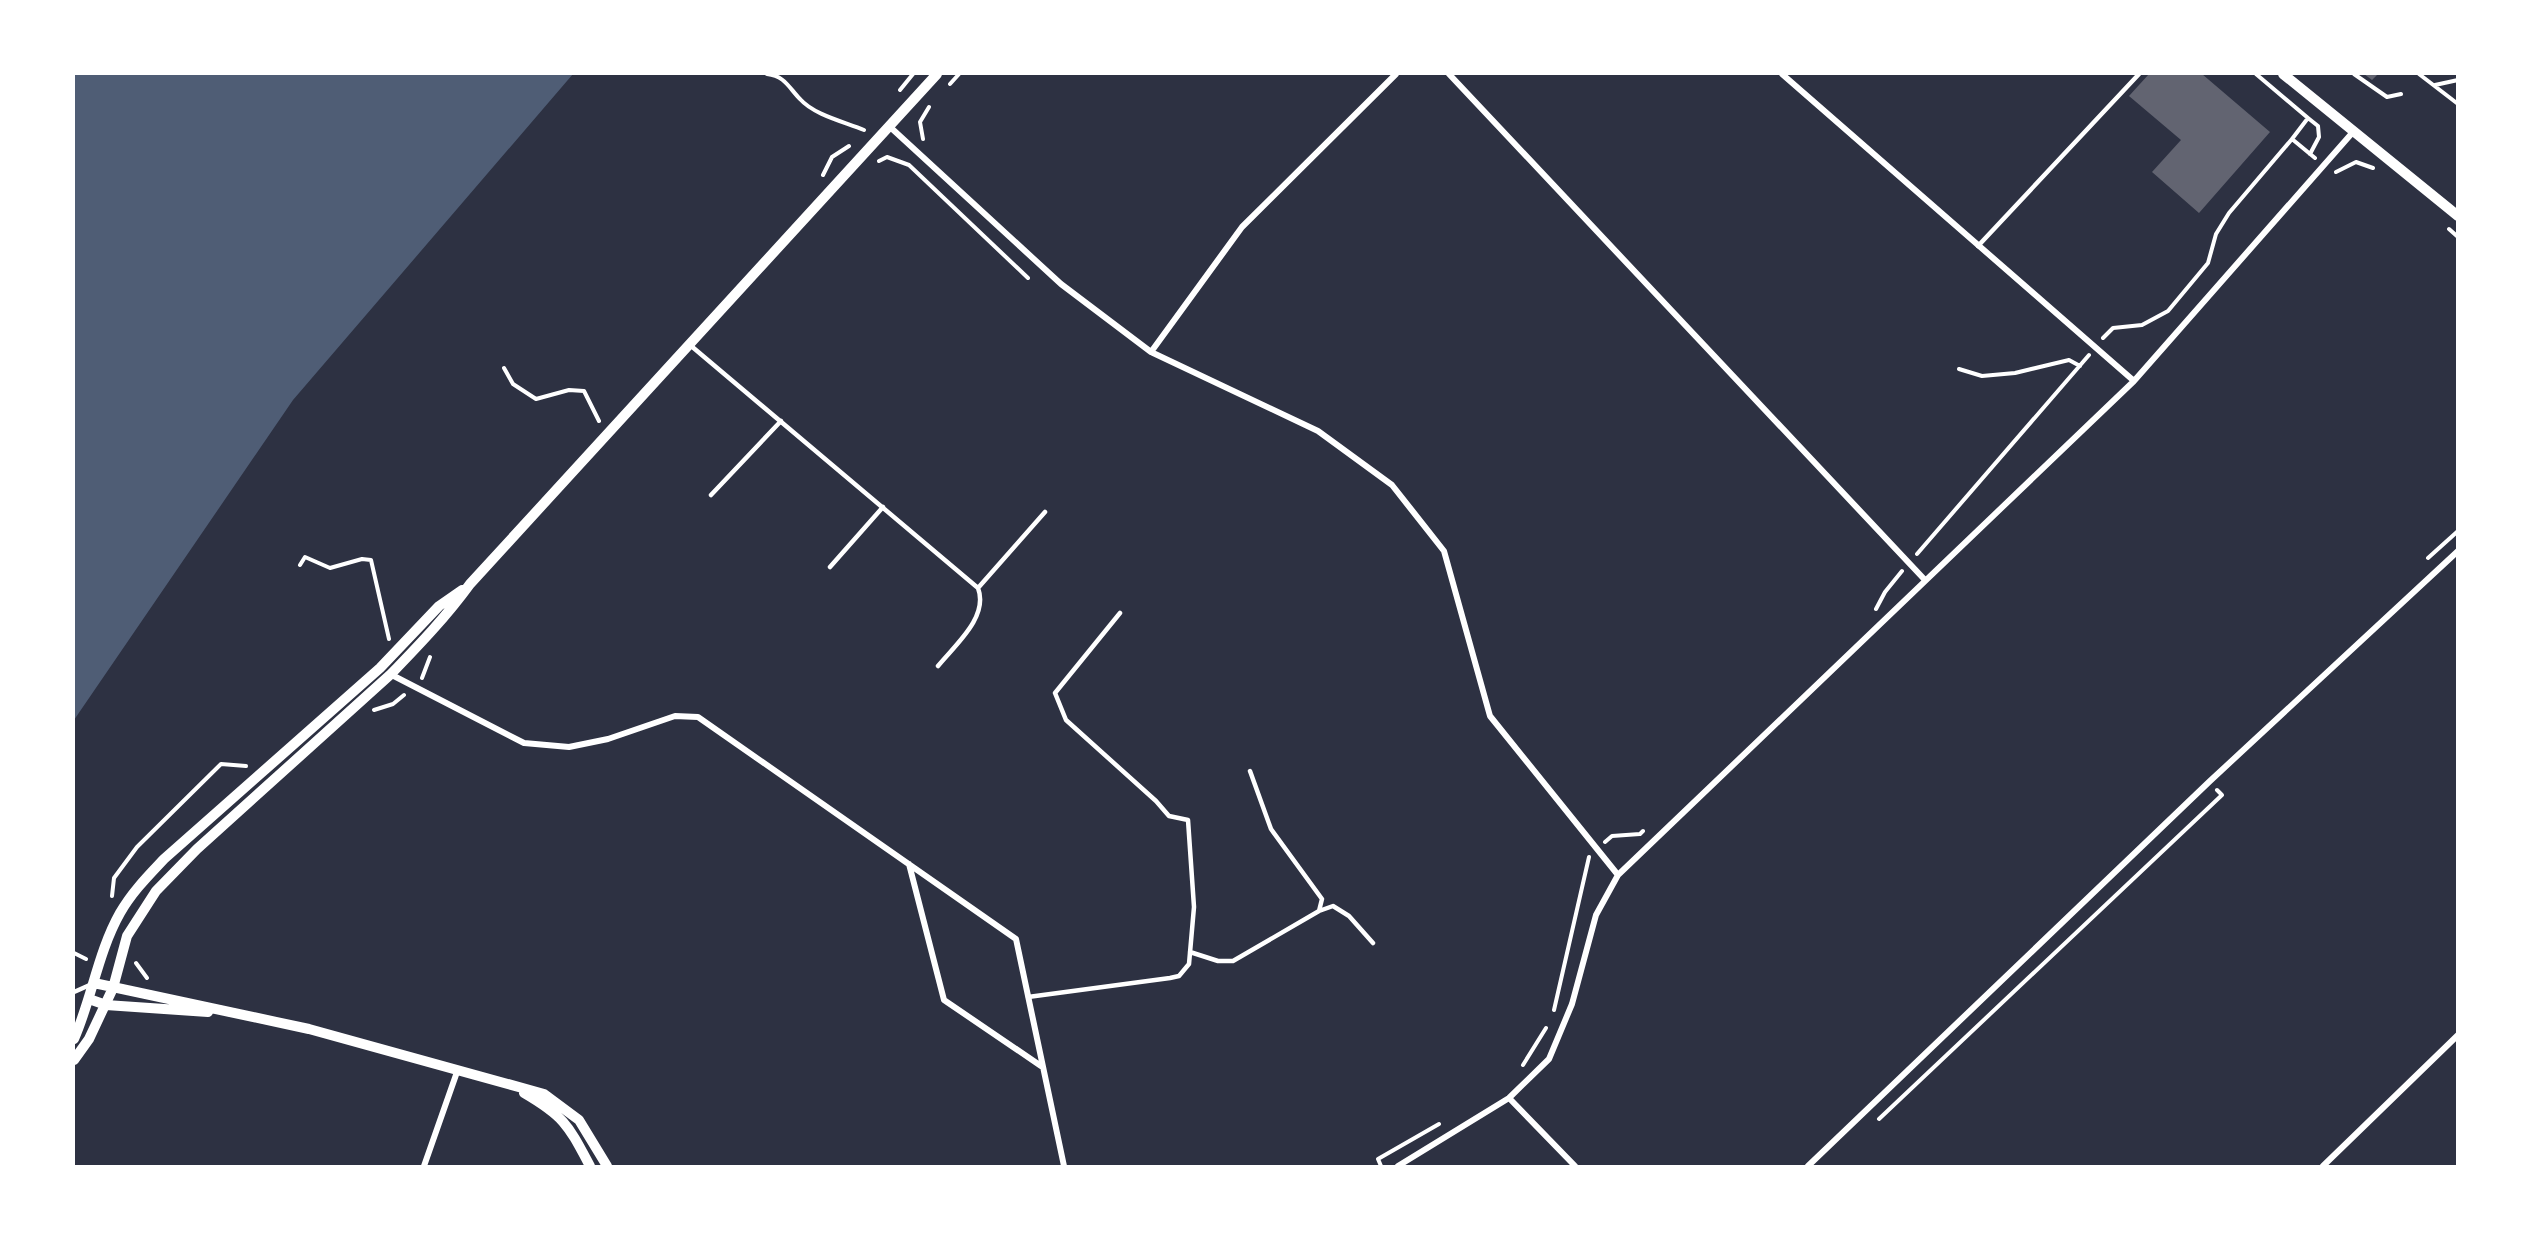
<svg xmlns="http://www.w3.org/2000/svg" width="2531" height="1240" font-family="'Fira Sans Condensed',sans-serif">
  <style>
    .water { fill: #4f5d75 }
    .building { fill: #626471 }
    .lines { fill: none; stroke-linecap: round; stroke-linejoin: round }
    .path { stroke: #fff; stroke-width: 4 }
    .service { stroke: #fff; stroke-width: 4.5 }
    .minor { stroke: #fff; stroke-width: 6 }
    .tertiary { stroke: #fff; stroke-width: 10 }
  </style>
  <rect width="100%" height="100%" fill="#2d3142"/>
  <path class="water" d="M74,74H573L293,400L74,720Z"/>
  <path class="building" d="M2149,74H2202L2270,132L2199,213L2152,172L2181,140L2129,96Z
    M2364,74H2378L2372,80Z"/>
  <g class="lines">
    <path class="path" d="M767,74C785,76 789,88 800,99C814,115 845,122 864,130
      M2256,74L2308,118L2292,139L2315,158
      M2354,74L2387,97L2401,94
      M2419,74L2458,104
      M950,84L959,74
      M2435,85L2458,80
      M900,90L913,74
      M2308,118L2318,126L2319,137L2310,154
      M923,139L920,122L929,107
      M879,161L887,157L909,165L1028,278
      M2336,172L2356,162L2373,168
      M823,175L832,157L849,146
      M2449,229L2458,237
      M2103,338L2113,328L2142,325L2168,311L2208,263L2216,234L2229,213L2292,139
      M504,368L513,384L536,399L569,390L584,391L599,421
      M1959,369L1982,376L2015,373L2069,360L2080,366
      M1917,554L2089,355
      M2428,558L2458,531
      M300,565L305,557L330,568L362,559L371,560L389,639
      M1876,609L1885,592L1902,571
      M422,678L430,657
      M374,710L393,704L404,695
      M1605,842L1612,836L1640,834L1643,831
      M112,896L114,878L137,847L221,764L246,766
      M74,953L86,959
      M136,963L147,978
      M1554,1010L1589,857
      M1523,1065L1546,1028
      M1879,1119L2222,795L2217,790
      M1381,1166L1378,1159L1439,1124"/>
    <path class="service" d="M1978,246L2139,74
      M690,345L978,588C989,617 955,645 938,666
      M711,495L781,421
      M830,567L883,507
      M978,588L1045,512
      M1319,911L1333,906L1349,916L1373,943
      M1190,952L1218,961H1233L1319,911L1322,899L1271,829L1250,771
      M74,992L92,984
      M1028,997L1170,978L1179,976L1189,964L1194,907L1188,820L1169,816L1156,801L1066,720L1055,693L1120,613"/>
    <path class="minor" d="M1449,74L1925,580
      M1782,74L2134,381
      M889,126L1061,284L1151,352L1318,431L1392,485L1444,551L1490,716L1618,875
      M1151,352L1242,227L1396,74
      M390,674L524,743L569,747L608,739L675,716L698,717L1016,939L1064,1166
      M909,864L944,1000L1041,1066
      M1509,1098L1575,1166
      M424,1166L457,1072
      M1398,1166L1509,1098L1549,1059L1572,1004L1596,915L1618,875L2134,381L2353,132
      M1808,1166L2210,781L2458,551
      M2323,1166L2458,1035"/>
    <path class="tertiary" d="M2283,74L2458,216
      M94,983L309,1029L544,1094L579,1120L607,1166
      M89,999L106,1005L208,1012
      M74,1039C92,998 98,952 120,913C132,892 148,876 164,859L380,668L439,606L462,590
      M74,1060L89,1039L113,988L127,936L156,891L197,849L391,674C419,645 446,617 470,584L937,74
      M524,1093C565,1117 568,1125 590,1166"/>
  </g>
  <rect width="2531" height="1240" fill="none" stroke="#ffffff" stroke-width="150"/>
</svg>
